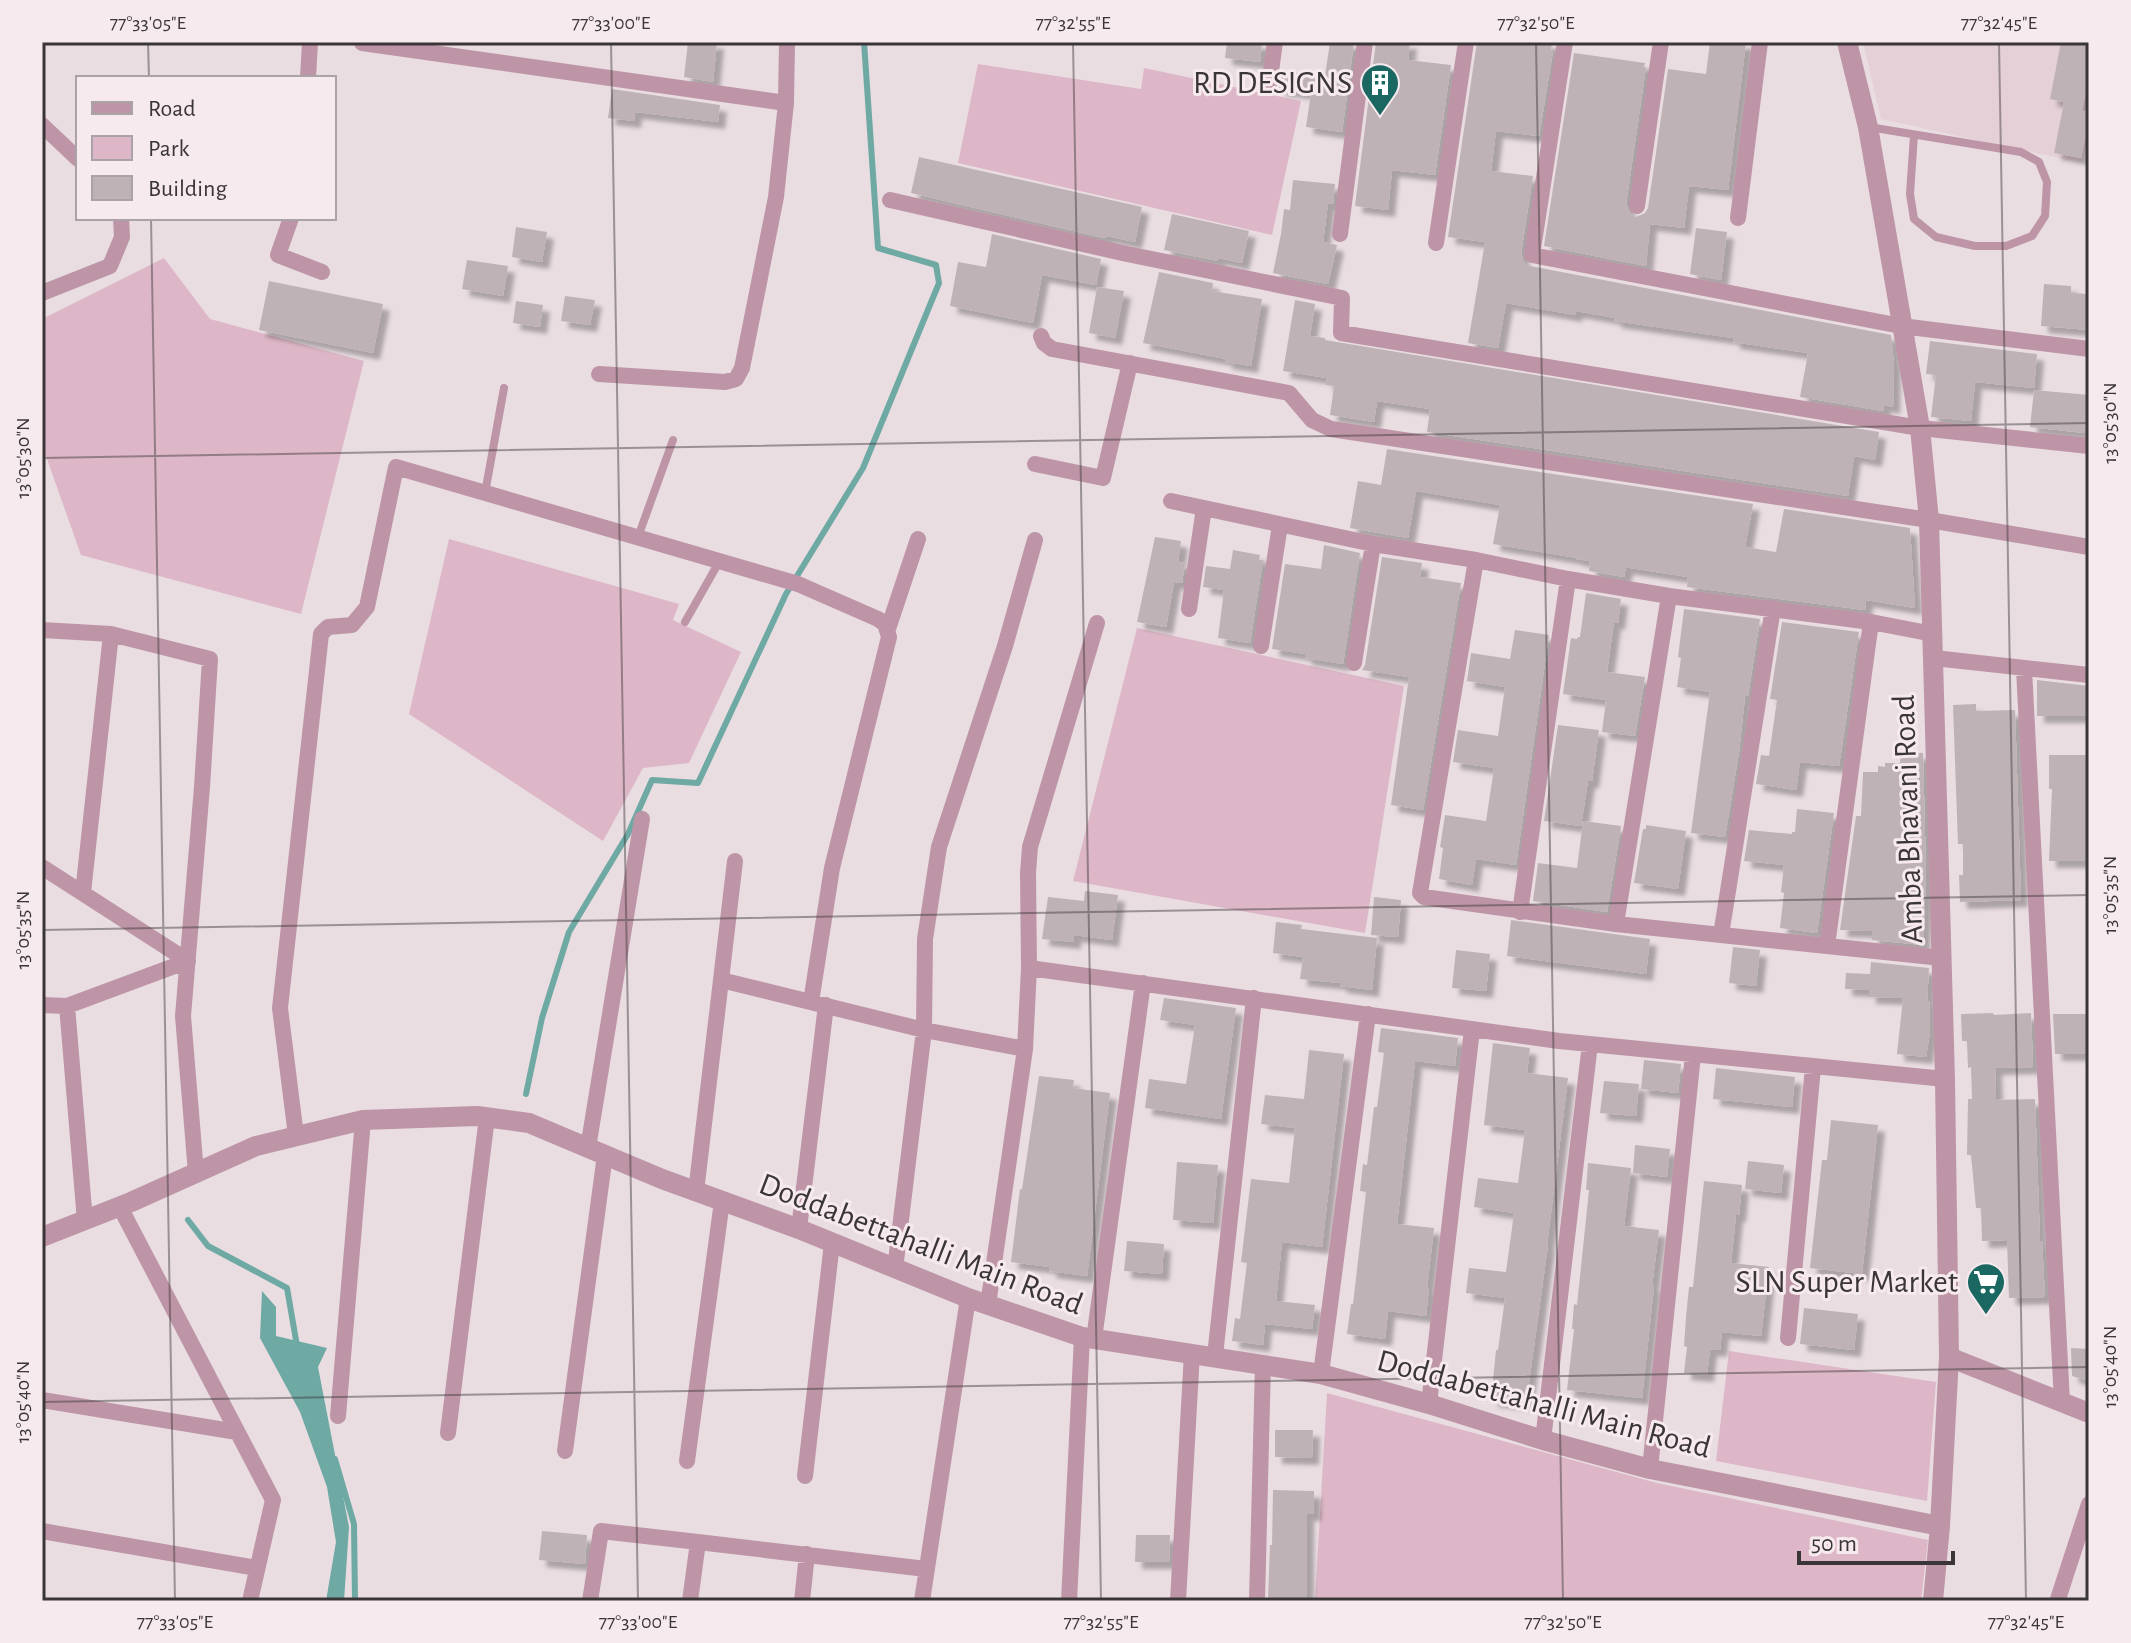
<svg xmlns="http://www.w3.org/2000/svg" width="2131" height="1643" font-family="'Alegreya Sans',sans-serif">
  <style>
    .built { fill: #e5d0d8 }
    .green { fill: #ddb7c7 }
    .water { fill: #6ea9a3 }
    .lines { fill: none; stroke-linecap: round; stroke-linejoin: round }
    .stream { stroke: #6ea9a3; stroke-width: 6 }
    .building { fill: #bfb2b7; filter: url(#shadow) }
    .service { stroke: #be95a6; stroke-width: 8 }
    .minor { stroke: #be95a6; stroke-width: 16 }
    .tertiary { stroke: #be95a6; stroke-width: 20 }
    .ticks { fill: none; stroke: #3a3537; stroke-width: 2; stroke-opacity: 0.45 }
    .labels { text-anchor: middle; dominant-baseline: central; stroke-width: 6; stroke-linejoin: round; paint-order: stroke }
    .poi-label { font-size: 32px; fill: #3a3537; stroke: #f7eaef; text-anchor: end }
    .street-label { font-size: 32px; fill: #3a3537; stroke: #f7eaef }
    .neatline { fill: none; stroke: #3a3537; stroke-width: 3 }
    .ticks-label { font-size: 20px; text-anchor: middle; fill: #3a3537 }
  </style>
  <defs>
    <filter id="shadow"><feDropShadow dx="7" dy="7" stdDeviation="2" flood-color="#0004"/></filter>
  </defs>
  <rect width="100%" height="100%" fill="#e9dde2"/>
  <path class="built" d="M1863,42H2089V129L2082,163L1881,119Z"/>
  <path class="green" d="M978,64L1141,89L1144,68L1301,101L1272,235L958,163Z
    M164,258L210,319L364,361L301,614L81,555L42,445V319Z
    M449,539L679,604L673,620L741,652L689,763L643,768L603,841L409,714Z
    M1137,628L1404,686L1365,933L1073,881Z
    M1729,1351L1936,1382L1927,1501L1716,1461Z
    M1327,1393L1657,1483L1928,1540L1921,1601H1315Z"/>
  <path class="water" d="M262,1291L276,1307V1336L327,1348L318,1367L349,1527L344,1601H326L336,1542L327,1487L300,1412L260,1338Z"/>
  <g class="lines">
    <path class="stream" d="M526,1094L542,1018L569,932L628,834L652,780L698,783L786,594L863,468L939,283L936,265L878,248L864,42
      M188,1220L208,1246L287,1288L297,1346
      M335,1459L354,1524L355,1601"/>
  </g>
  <path class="building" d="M688,42H717L713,82L684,77Z
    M1227,42H1262L1260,62L1225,58Z
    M1330,42H1354L1342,132L1306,127L1311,93L1279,89L1282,71L1325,76Z
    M1376,42H1410L1408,60L1451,65L1435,175L1392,170L1388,210L1355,206Z
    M1477,42H1552L1551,51H1553L1539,136L1496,131L1491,171L1533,176L1521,253L1524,263L1530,266L1891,335L1894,365L1893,407L1884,405L1883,411L1800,397L1808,353L1733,342V338L1614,321L1615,318L1576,311L1575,315L1506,303L1498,348L1468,343L1485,242L1448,237Z
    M1710,42H1746L1728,190L1689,186L1684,228L1650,224L1646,266L1544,246L1574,53L1645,63L1644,67H1646L1626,204L1630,214L1636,217L1645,213L1648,208L1668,69L1706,74Z
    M2061,42H2089V73L2082,111L2089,112V119L2081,158L2054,153L2064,102L2050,99Z
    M612,89L720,105L718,122L635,112L634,121L608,118Z
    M919,157L1142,207L1135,242L1107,236L1104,238L911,193Z
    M1293,180L1335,184L1333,204L1328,203L1323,242L1337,245L1328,284L1273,273L1281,234L1284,209L1290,210Z
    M1172,214L1249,231L1242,263L1218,258V261L1164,250Z
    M516,227L547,232L542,262L512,257Z
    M1696,228L1727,232L1721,280L1690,274Z
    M992,234L1101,259L1096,285L1042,275L1033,323L950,306L958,262L986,267Z
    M467,260L508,266L503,296L462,289Z
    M1159,272L1213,283L1212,291L1262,299L1251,366L1225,362L1226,359L1143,343Z
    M269,281L383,304L373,353L259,330Z
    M2044,284L2071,286V293L2089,294V330L2041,326Z
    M1097,287L1124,291L1115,338L1089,333Z
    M565,296L595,300L590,325L561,321Z
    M1295,300L1315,304L1310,336L1325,338V340L1879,432L1875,460L1854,456L1848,496L1427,432L1430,409L1377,401L1374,422L1330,415L1334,386L1326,385L1327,378L1283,371Z
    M516,301L543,305L540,327L513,323Z
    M1930,341L2037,354L2034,388L1975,382L1971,421L1931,417L1936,375L1926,374Z
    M2034,390L2089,395V431L2085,430V433L2030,427Z
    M1387,449L1753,504L1745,547L1776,552L1784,509L1910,528L1915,608L1866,600L1865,610L1687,587L1688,577L1630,568L1626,567L1624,577L1589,571L1590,561L1576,559L1577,558L1493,544L1500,505L1416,491L1408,538L1350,528L1358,481L1381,485Z
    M1155,537L1181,541L1178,562L1185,563L1182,583L1174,582L1166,627L1137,622Z
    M1324,545L1360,553L1343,664L1305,658V654L1272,649L1285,564L1321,569Z
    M1233,550L1260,555L1259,560H1263L1250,643L1218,638L1224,590L1203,587L1206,566L1230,569Z
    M1382,557L1422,563L1420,577L1461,583L1423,810L1391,805L1409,677L1362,670L1365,665Z
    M1586,593L1621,599L1618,623L1614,622L1607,672L1645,677L1635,736L1602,732L1606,700L1563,694L1571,638L1577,639L1578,637H1580Z
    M1684,609L1760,619L1748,696H1745L1739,752L1725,837L1691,833L1710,692L1677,687L1681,658L1678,657Z
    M1782,622L1859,632L1839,766L1800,762L1796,790L1756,784L1761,755L1769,756L1777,700L1770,699Z
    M1515,630L1549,635L1516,865L1476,859L1472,885L1439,879L1443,848L1440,847L1445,815L1486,821L1494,768L1453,762L1458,730L1498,736L1505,687L1467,681L1471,653L1510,659Z
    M2037,680L2089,686V716H2037Z
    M1976,704V711L2015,710L2021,900L1960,902L1959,875H1963V844H1958L1953,705Z
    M1558,725L1599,730L1592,781H1588L1581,826L1544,821Z
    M1901,752L1923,753L1926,876L1923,945L1872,940V931L1840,930L1856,816H1861L1863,772H1878V766L1885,767V763H1900Z
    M2049,755H2089V861H2049L2052,789H2049Z
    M1797,809L1834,813L1817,933L1780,928L1784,893L1781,892L1784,865L1744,861L1749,830L1792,834V832H1795Z
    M1583,821L1621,826L1607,912L1533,901L1538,863L1577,868Z
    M1646,825L1686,831L1678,889L1634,883L1643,829H1646Z
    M1085,891L1118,895L1112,940L1074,935V942L1042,939L1048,897L1084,901Z
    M1374,897L1401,900L1398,937L1371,935Z
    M1511,920L1650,939L1646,974L1507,956Z
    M1276,922L1302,925L1301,929L1377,938L1372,990L1340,986V983L1300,979L1303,957L1273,953Z
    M1733,947L1760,950L1756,986L1729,983Z
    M1456,950L1490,954L1486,991L1452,988Z
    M1871,962L1929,968L1927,1001H1930V1032L1926,1057L1897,1054L1903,998L1869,997V990L1845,989L1846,973L1870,974Z
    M1164,998L1236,1008L1221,1119L1145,1108L1149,1079L1186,1084L1195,1025L1160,1020Z
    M1993,1013L1994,1015L2031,1013L2033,1067L1995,1068L1996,1100L2035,1099L2040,1241H2042L2045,1297L2009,1298L2007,1240L1982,1241L1981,1208H1976L1971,1155H1967L1968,1099H1972L1971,1067L1968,1068L1967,1041H1962L1961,1014Z
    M2053,1014H2089V1054H2055Z
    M1381,1028L1458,1038L1455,1066L1415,1061L1397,1224L1434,1228L1427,1288H1429L1426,1316L1388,1311L1385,1339L1347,1334L1351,1304H1353L1366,1192L1360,1191L1363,1164L1367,1165L1374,1107H1377L1384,1053L1378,1052Z
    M1493,1043L1530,1048L1527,1073L1568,1078L1547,1245H1548L1526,1404L1491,1400L1496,1350H1498L1505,1298L1466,1293L1469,1268L1506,1272L1514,1213L1474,1207L1478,1178L1518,1183L1525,1130L1484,1125Z
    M1309,1050L1344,1054L1322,1247L1282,1242L1276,1301L1315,1305L1312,1329L1265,1324L1263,1345L1232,1341L1235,1318L1240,1319L1247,1263L1241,1262L1251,1179L1289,1183L1295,1128L1261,1124L1265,1095L1304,1099Z
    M1644,1060L1681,1064L1678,1093L1641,1089Z
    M1716,1068L1795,1077L1792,1107L1713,1099Z
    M1039,1076L1074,1080L1073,1088L1110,1093L1087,1276L1049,1271L1050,1267L1011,1262L1020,1189H1022Z
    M1604,1081L1639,1084L1636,1116L1600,1113Z
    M1831,1120L1878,1125L1862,1274L1810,1268L1822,1160H1827Z
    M1635,1145L1670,1149L1667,1177L1633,1173Z
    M1748,1161L1784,1165L1781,1193L1745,1189Z
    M1177,1162L1218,1165L1213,1223L1173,1220Z
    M1588,1163L1631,1168L1624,1226L1659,1230L1652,1286H1654L1642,1398L1567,1390L1574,1329H1572L1574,1304L1577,1305L1589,1190H1586Z
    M1704,1181L1742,1185L1739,1215H1736L1731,1263L1769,1267L1761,1336L1722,1332L1720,1350L1710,1349L1707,1375L1684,1373L1687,1347L1684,1346L1686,1317L1689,1287H1693Z
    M1127,1241L1164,1244L1162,1274L1124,1271Z
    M1804,1308L1858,1314L1854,1350L1800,1344Z
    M2071,1348L2089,1349V1381L2072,1376Z
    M1275,1430H1313L1312,1458L1275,1457Z
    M1273,1490L1314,1491V1514H1307V1601L1268,1600L1270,1545H1272Z
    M542,1531L587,1535L585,1564L539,1560Z
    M1136,1535H1170L1169,1562H1135Z"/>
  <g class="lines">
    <path class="service" d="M1869,127L2021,152L2039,162L2047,182L2045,216L2032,236L2006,246H1975L1936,237L1914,219L1910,194L1914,135
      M485,493L504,388
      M638,537L673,440
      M685,622L719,562"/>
    <path class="minor" d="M1565,42L1532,255L1901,326L2089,349
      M362,43L786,103
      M308,78L310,42
      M1269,86L1275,42
      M42,125L78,159
      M890,200L1127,254L1342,298L1341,333L1920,428L2089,446
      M1637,206L1661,42
      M291,218L278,255L322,272
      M1738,218L1760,42
      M1340,234L1365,42
      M1436,243L1466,42
      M42,293L110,266L122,237L121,218
      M1041,336L1044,343L1052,349L1289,393L1312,420L1331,429L1929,520L2089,547
      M599,374L725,382L736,379L742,368L776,197L786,103L787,42
      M1035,464L1103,478L1130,363
      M1171,501L1373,544L1476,560L1568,579L1669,596L1871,622L1933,634
      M1476,560L1420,893L1424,897L1616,924L1942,958
      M1189,609L1204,508
      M888,629L918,539
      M42,630L111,634L83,893
      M111,634L210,659L202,787L183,1016L196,1173
      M1261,646L1280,525
      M1934,658L2089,675
      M1354,663L1373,544
      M2024,669L2062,1402
      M42,867L188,961
      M1520,912L1568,579
      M1616,924L1669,596
      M1721,935L1773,608
      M1827,946L1871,622
      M1029,968L1028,873L1030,847L1097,623
      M721,980L735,861
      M42,1005L67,1006L188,961
      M67,1006L85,1221
      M296,1136L280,1008L321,634L328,627L352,625L367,607L396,467L798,584L878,619L885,624L889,637L832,868L811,1002
      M588,1148L642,819
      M696,1192L721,980L924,1030L1025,1049
      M120,1207L273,1500L250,1601
      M799,1229L826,1005
      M895,1269L924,1030L925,939L939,847L1005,646L1035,540
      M988,1305L1025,1049L1029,968L1559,1041L1945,1079
      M1788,1338L1813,1067
      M1094,1339L1143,983
      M1215,1356L1254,998
      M1321,1374L1368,1014
      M42,1400L237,1432
      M1429,1404L1472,1029
      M338,1416L363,1120
      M448,1433L487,1117
      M1543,1440L1590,1044
      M565,1451L605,1155
      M687,1461L722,1201
      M1650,1469L1693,1055
      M805,1476L832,1243
      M42,1531L257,1568
      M2058,1599L2089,1504
      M590,1601L601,1531L698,1542
      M690,1601L698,1542L926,1569
      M802,1601L807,1554
      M922,1601L968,1298
      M1069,1601L1082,1337
      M1178,1601L1192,1353
      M1257,1601L1263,1364"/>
    <path class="tertiary" d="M1847,42L1868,127L1920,428L1929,520L1945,1079L1949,1357L1940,1526L1933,1601
      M42,1237L131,1202L256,1146L363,1120L477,1116L529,1123L662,1179L799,1229L968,1298L1082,1337L1321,1374L1429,1404L1543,1440L1650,1469L1940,1526
      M1949,1357L2089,1413"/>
  </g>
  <path class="ticks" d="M148,42L149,78M611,42L638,1601M1073,42L1101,1601M1536,42L1563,1601M1999,42L2026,1601M151,218L175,1601M42,458L2089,423M42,930L2089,895M42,1402L2089,1367"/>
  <defs>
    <g id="building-pin" transform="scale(2)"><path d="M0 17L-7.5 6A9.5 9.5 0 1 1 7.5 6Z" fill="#1b6762" stroke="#f7eaef"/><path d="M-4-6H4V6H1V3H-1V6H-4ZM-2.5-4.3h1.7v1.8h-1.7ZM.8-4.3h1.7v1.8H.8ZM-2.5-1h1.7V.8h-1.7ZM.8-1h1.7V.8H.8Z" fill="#fff"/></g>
    <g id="supermarket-pin" transform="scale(2)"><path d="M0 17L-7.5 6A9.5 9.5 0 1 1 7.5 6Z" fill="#1b6762" stroke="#f7eaef"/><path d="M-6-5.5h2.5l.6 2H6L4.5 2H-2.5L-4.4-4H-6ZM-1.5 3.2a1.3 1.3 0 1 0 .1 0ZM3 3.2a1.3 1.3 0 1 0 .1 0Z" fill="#fff"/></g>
  </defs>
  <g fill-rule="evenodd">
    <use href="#building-pin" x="1380" y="83"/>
    <use href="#supermarket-pin" x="1986" y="1282"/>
  </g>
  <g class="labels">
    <g class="poi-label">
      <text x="1352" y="83">RD DESIGNS</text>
      <text x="1958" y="1282">SLN Super Market</text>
    </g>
    <g class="street-label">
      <text transform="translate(1908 819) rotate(-92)">Amba Bhavani Road</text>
      <text transform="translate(921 1244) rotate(21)">Doddabettahalli Main Road</text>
      <text transform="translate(1544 1404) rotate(15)">Doddabettahalli Main Road</text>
    </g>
  </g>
  <rect width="2131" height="1643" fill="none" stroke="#f7eaef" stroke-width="88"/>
  <rect x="76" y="76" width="260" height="144" fill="#f7eaef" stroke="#aba2a5" stroke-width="2"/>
  <rect x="92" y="102" width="40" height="12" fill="#be95a6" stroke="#aba2a5" stroke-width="2"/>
  <text x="148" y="116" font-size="24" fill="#3a3537">Road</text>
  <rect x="92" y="136" width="40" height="24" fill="#ddb7c7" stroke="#aba2a5" stroke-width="2"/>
  <text x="148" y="156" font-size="24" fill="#3a3537">Park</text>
  <rect x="92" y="176" width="40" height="24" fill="#bfb2b7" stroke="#aba2a5" stroke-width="2"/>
  <text x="148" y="196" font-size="24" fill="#3a3537">Building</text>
  <path d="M1799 1551v12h154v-12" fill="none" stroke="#3a3537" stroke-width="4"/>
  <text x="1811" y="1551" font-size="24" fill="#3a3537" stroke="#f7eaef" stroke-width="6" paint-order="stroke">50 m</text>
  <rect x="44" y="44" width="2043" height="1555" class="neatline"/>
  <g class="ticks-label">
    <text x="148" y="29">77°33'05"E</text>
    <text x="611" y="29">77°33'00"E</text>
    <text x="1073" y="29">77°32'55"E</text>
    <text x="1536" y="29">77°32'50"E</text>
    <text x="1999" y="29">77°32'45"E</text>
    <text transform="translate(2109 423) rotate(-90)" y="7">13°05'30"N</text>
    <text transform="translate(22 458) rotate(-90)" y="7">13°05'30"N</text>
    <text transform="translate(2109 895) rotate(-90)" y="7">13°05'35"N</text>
    <text transform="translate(22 930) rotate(-90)" y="7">13°05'35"N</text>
    <text transform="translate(2109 1367) rotate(-90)" y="7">13°05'40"N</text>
    <text transform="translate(22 1402) rotate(-90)" y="7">13°05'40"N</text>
    <text x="175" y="1628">77°33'05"E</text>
    <text x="638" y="1628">77°33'00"E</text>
    <text x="1101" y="1628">77°32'55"E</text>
    <text x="1563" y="1628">77°32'50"E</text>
    <text x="2026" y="1628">77°32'45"E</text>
  </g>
</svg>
